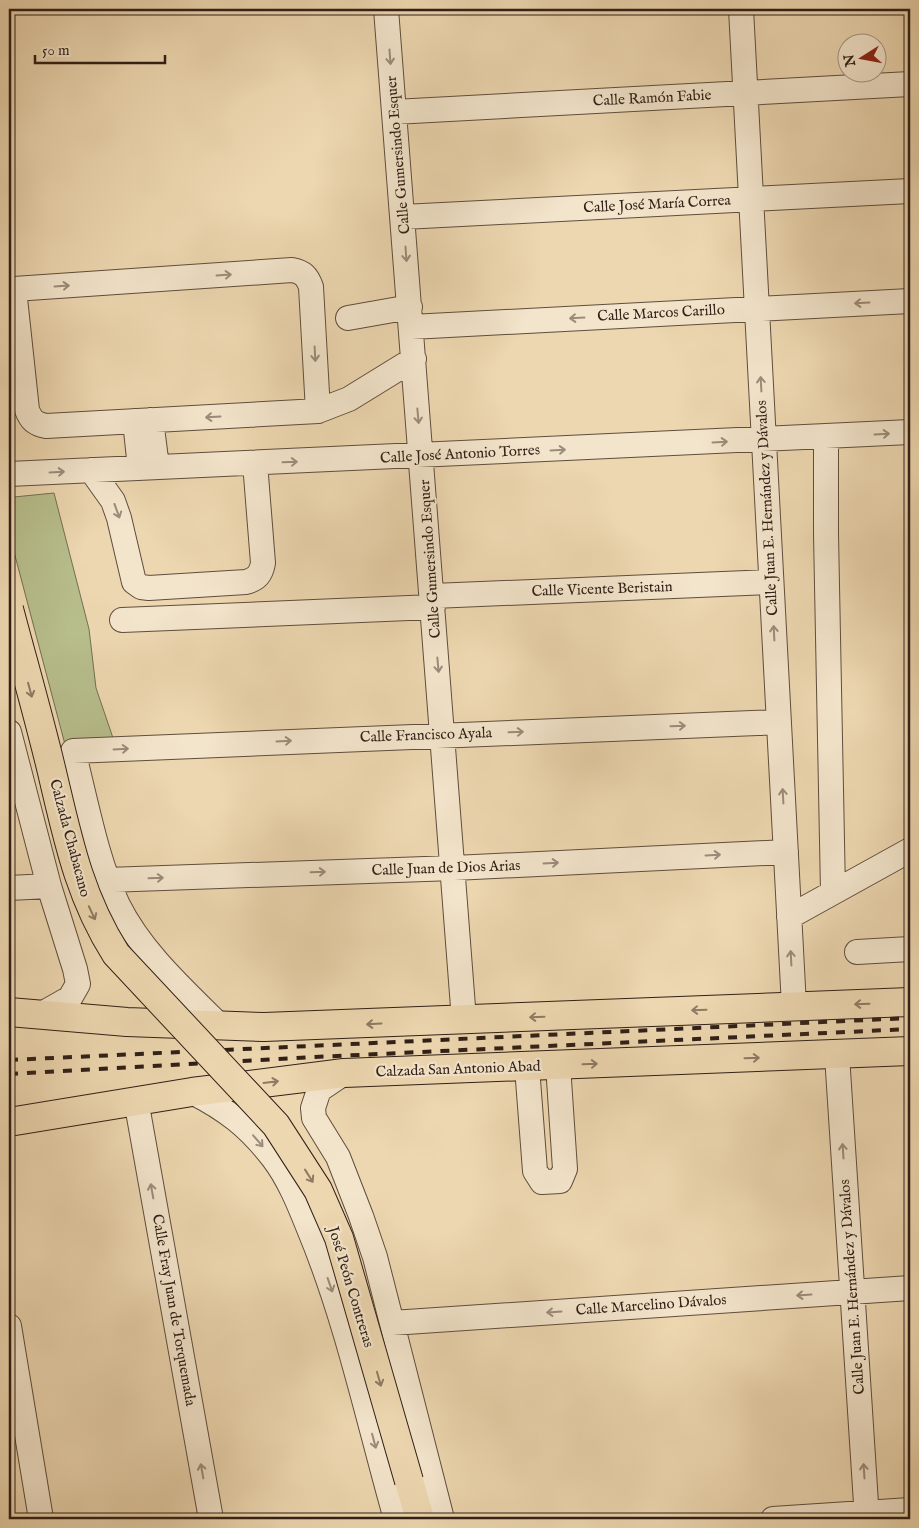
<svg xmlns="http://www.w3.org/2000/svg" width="919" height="1528" font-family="'IM FELL English',serif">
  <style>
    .green { fill: #b7be8c; stroke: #746e52 }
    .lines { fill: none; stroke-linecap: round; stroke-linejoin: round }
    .minor-casing { stroke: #5f4d3d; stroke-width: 26 }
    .major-casing { stroke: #301f17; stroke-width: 30 }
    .highway-casing { stroke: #301f17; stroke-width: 30 }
    .minor { stroke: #f3e5cc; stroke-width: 24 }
    .major { stroke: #edd7b0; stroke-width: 28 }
    .highway { stroke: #edd7b0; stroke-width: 28 }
    .rail { stroke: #301f17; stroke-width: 4; stroke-dasharray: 9 9; stroke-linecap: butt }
    .major-bridge-casing { stroke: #301f17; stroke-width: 30; stroke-linecap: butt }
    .major-bridge { stroke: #edd7b0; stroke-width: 28 }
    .oneway { stroke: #9b8c7b }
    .oneway2 { stroke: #8e7b64 }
    .labels { text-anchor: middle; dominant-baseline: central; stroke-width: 4.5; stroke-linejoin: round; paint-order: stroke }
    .street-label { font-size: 15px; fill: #301f17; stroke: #f3e5cc }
  </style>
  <rect width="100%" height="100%" fill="#edd7b0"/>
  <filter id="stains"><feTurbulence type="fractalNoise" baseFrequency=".004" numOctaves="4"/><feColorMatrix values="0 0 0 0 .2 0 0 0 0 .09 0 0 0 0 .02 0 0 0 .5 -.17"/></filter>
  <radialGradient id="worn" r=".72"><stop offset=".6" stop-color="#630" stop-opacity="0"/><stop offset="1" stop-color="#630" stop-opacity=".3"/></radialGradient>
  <path class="green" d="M54,493L89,629L96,688L113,738L67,752L13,548L9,524V500L14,497Z"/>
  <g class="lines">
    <g class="minor-casing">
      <path id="minor" d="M386,9L464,1020
        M741,9L794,1006
        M394,112L910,84
        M403,217L910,191
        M9,290L14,289L292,270C303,272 307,276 311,287L318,411L46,426C35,424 31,420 27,410L14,289
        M348,318L410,307
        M411,327L910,301
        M318,411L349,399L414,359
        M151,420L157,467
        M135,421L140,468
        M826,437V534L833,892
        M91,470L113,501L119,518L134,582L141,587L149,588L246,582C257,579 261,574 263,563L255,463
        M9,474L910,432
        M433,596L771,582
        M122,620L433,607
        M9,732L49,886L75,969L78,984L70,998L40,1015
        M107,880L454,868L786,852
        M9,888L49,886
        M789,917L910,850
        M857,952L910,949
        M221,1027C184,990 142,953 118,905C96,859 86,801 73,751L779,722
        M837,1055L867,1519
        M527,1067L535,1171L542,1182L560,1181L565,1169L558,1065
        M344,1073L319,1090L313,1108L314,1118L338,1157L361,1216L375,1257L442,1519
        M192,1092C226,1109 249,1127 273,1158C289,1179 299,1204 309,1229C347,1320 369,1424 396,1519
        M136,1100L211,1519
        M392,1323L910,1288
        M9,1326L41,1519
        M773,1519L910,1510"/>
    </g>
    <g class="major-casing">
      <path id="major" d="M409,1481L420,1519"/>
    </g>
    <g class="highway-casing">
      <path id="highway" d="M9,1012L127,1022L264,1027L910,1002
        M9,1122L192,1092L344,1073L910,1051"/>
    </g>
    <use href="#minor" class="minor"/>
    <use href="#major" class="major"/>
    <use href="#highway" class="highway"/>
    <path class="rail" d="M9,1060L910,1018
      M9,1074L315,1057L910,1029"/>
    <g class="major-bridge-casing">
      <path id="major-bridge" d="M9,609C23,662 38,714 51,768C67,835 78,894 116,954L276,1125L318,1190L339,1238L409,1481"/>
    </g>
    <use href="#major-bridge" class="major-bridge"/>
  </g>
  <defs><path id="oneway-shaft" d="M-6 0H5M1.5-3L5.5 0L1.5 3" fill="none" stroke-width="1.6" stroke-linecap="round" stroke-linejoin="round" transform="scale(1.25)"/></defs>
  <g class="oneway">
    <use href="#oneway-shaft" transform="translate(390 57) rotate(86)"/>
    <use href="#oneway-shaft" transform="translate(406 254) rotate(86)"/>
    <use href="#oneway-shaft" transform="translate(224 275) rotate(-4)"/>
    <use href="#oneway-shaft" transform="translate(62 286) rotate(-4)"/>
    <use href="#oneway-shaft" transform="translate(862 303) rotate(177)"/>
    <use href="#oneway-shaft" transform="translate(577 318) rotate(177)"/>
    <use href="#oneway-shaft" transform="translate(315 354) rotate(87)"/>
    <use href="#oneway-shaft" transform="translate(761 384) rotate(-93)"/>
    <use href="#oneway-shaft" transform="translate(418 416) rotate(85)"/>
    <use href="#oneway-shaft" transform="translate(213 417) rotate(177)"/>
    <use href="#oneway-shaft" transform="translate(882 434) rotate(-3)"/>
    <use href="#oneway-shaft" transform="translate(720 442) rotate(-3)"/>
    <use href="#oneway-shaft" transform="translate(558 450) rotate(-3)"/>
    <use href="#oneway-shaft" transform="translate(290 462) rotate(-2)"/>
    <use href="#oneway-shaft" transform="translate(57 472) rotate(-3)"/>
    <use href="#oneway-shaft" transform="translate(117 511) rotate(70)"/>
    <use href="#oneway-shaft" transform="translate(774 633) rotate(-93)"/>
    <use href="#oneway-shaft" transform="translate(438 665) rotate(85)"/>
    <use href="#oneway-shaft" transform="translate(678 726) rotate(-2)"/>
    <use href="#oneway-shaft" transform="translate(516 732) rotate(-2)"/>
    <use href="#oneway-shaft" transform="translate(284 741) rotate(-3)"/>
    <use href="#oneway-shaft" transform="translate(121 749) rotate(-3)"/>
    <use href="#oneway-shaft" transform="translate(783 796) rotate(-93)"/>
    <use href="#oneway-shaft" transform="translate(713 855) rotate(-3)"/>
    <use href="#oneway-shaft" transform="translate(551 863) rotate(-3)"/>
    <use href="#oneway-shaft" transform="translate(318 872) rotate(-2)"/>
    <use href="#oneway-shaft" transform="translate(156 878) rotate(-2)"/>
    <use href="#oneway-shaft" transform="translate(791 958) rotate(-93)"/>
    <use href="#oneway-shaft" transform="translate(258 1141) rotate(49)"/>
    <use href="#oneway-shaft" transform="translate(843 1151) rotate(-94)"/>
    <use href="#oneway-shaft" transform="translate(152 1191) rotate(-100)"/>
    <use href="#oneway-shaft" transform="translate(330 1285) rotate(71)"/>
    <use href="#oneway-shaft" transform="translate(804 1295) rotate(176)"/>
    <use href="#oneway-shaft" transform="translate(554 1312) rotate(176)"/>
    <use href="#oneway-shaft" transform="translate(374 1441) rotate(75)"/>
    <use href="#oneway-shaft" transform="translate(202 1471) rotate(-100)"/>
    <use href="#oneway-shaft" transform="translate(864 1471) rotate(-94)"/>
  </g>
  <g class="oneway2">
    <use href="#oneway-shaft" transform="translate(30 690) rotate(75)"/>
    <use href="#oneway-shaft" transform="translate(92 913) rotate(65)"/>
    <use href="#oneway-shaft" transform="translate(862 1004) rotate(178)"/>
    <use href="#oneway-shaft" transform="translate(699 1010) rotate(178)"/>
    <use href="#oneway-shaft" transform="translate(537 1017) rotate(178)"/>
    <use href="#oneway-shaft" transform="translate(374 1024) rotate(177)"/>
    <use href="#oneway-shaft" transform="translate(752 1058) rotate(-2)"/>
    <use href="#oneway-shaft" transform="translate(590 1064) rotate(-2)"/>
    <use href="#oneway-shaft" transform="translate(271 1082) rotate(-7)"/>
    <use href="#oneway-shaft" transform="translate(309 1176) rotate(58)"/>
    <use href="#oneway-shaft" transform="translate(379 1379) rotate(74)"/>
  </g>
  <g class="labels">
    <g class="street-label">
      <text transform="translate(652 98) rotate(-3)">Calle Ramón Fabie</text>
      <text transform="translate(398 155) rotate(-95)">Calle Gumersindo Esquer</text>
      <text transform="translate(657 204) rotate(-3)">Calle José María Correa</text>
      <text transform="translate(661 313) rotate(-3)">Calle Marcos Carillo</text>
      <text transform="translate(460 454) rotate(-3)">Calle José Antonio Torres</text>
      <text transform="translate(767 508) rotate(-93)">Calle Juan E. Hernández y Dávalos</text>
      <text transform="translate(430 559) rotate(-94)">Calle Gumersindo Esquer</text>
      <text transform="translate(602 589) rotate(-2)">Calle Vicente Beristain</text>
      <text transform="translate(426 735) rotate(-2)">Calle Francisco Ayala</text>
      <text transform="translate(70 838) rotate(75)">Calzada Chabacano</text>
      <text transform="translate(446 868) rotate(-2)">Calle Juan de Dios Arias</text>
      <text transform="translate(458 1069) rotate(-2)">Calzada San Antonio Abad</text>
      <text transform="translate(351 1287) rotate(73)">José Peón Contreras</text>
      <text transform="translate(852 1287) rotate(-94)">Calle Juan E. Hernández y Dávalos</text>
      <text transform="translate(651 1305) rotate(-4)">Calle Marcelino Dávalos</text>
      <text transform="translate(174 1310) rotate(80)">Calle Fray Juan de Torquemada</text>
    </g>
  </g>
  <rect width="919" height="1528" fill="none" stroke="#edd7b0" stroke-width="30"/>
  <rect x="10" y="10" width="899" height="1508" fill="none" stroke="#301f17" stroke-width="2.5"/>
  <rect x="15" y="15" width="889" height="1498" fill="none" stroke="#301f17"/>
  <g transform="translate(862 58) rotate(259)"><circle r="24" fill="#f3e5cc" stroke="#a59684"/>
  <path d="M0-4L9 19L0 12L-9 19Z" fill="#8f2418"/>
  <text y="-8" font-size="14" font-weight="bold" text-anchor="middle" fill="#301f17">N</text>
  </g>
  <path d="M35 55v8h130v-8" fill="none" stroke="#301f17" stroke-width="2.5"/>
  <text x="42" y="55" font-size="15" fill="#301f17" stroke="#f3e5cc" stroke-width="4" paint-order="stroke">50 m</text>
  <rect width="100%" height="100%" filter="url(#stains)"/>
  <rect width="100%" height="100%" fill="url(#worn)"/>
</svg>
